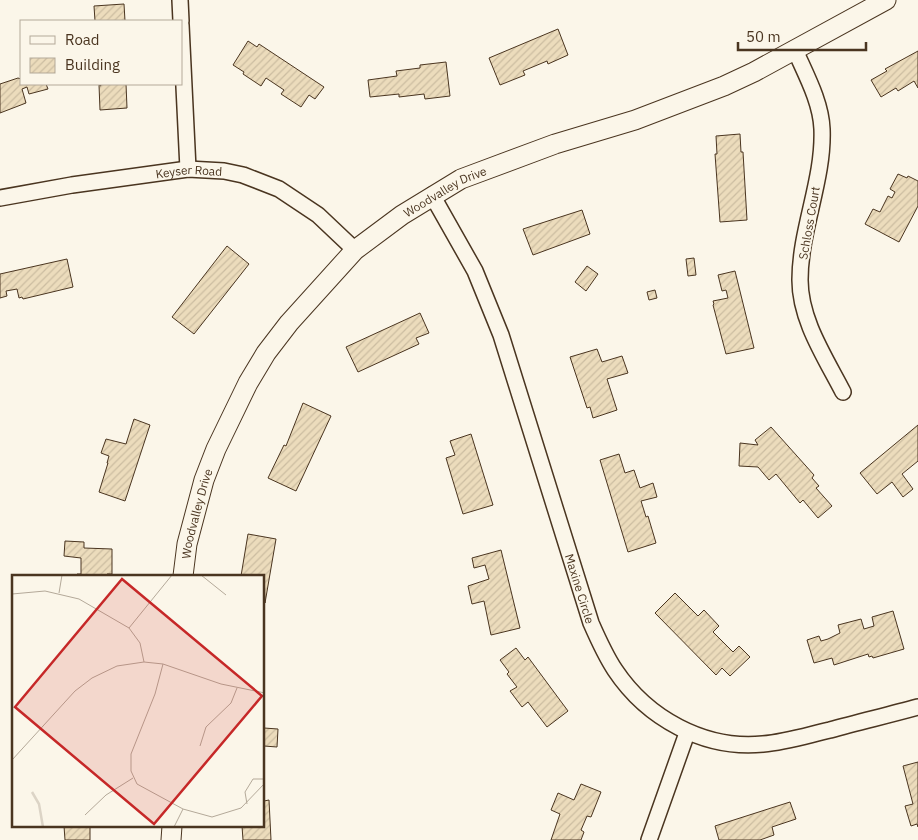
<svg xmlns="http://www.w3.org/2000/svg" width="918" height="840" font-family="'IBM Plex Sans',sans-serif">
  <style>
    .building { fill: url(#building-hatch); stroke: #4a3520 }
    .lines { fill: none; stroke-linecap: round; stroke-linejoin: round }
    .minor-casing { stroke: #4a3520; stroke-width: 18 }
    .tertiary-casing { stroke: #4a3520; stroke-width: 21 }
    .minor { stroke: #fbf6e9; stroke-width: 15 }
    .tertiary { stroke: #fbf6e9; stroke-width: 19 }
    .labels { text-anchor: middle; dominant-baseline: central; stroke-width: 4; stroke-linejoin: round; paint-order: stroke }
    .street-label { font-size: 12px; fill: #4a3520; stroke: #fbf6e9 }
    .inset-river { fill: none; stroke: #dcd4c6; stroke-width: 2.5 }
    .inset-road { fill: none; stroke: #b4a999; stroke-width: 1 }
    .view { fill: #c62828; fill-opacity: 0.15; stroke: #c62828; stroke-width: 2.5 }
    .inset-edge { fill: none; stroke: #4a3520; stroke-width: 2.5 }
  </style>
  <defs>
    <pattern id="building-hatch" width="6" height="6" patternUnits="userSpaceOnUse" patternTransform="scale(1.25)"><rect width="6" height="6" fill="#ecdcbc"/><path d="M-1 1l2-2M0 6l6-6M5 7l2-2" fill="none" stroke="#ccbda1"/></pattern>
  </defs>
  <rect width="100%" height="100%" fill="#fbf6e9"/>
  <path class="building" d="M124,4L125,21H95L94,6Z
    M558,29L568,55L548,64L547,61L523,71L525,75L500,85L489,58Z
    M248,41L257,47L259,44L324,87L315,99L309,95L301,107L281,94L284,90L266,78L261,86L243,74L244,72L233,65Z
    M918,51V88L914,81L898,91L896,88L881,97L871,80L887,71L885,69Z
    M446,62L450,96L425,99L424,94L399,97V94L370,97L368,80L397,76L396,71L420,68V65Z
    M18,78L21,79V84H46L48,89L29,94L27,87L22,89L26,103L0,113V84Z
    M100,84H126L127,108L100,110L99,85L101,86Z
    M740,134L741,152H743L747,220L720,222L715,154H717L716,136Z
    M898,174L907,178L908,176L918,181V206L899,242L865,224L873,209L880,212L888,196L892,198L895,192L890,189Z
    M582,210L590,234L533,255L523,229Z
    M227,246L249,264L194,334L172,317Z
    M694,258L696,275L688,276L686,259Z
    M67,259L73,287L23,299L22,297L19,298L17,289L6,291L7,296L0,298V274Z
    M587,266L598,274L586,291L575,282Z
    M735,271L754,348L726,354L713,305L714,304L713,301L728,298L726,290L722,291L718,275Z
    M655,290L657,298L649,300L647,292Z
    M420,313L429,333L416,338L419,344L358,372L346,347Z
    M597,349L602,362L622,356L628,373L607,379L617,410L593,418L590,407L587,408L570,357Z
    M303,403L331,416L296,491L268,478L284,445L286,446Z
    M134,419L150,425L125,501L99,492L108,463H107L109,456L101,453L106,439L126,444Z
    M918,425V461L902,474L913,489L903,497L892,482L877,494L860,473Z
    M771,427L814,475L812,478L819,486L816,488L832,506L818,518L803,500L800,503L776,474L769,480L758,467L739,466L740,443L758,445L755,440Z
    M471,434L493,505L463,514L446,458L455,455L450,441Z
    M619,454L625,473L634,470L640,488L653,483L657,497L641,501L646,517L648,516L656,543L628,552L600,460Z
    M248,534L276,539L265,603L264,576H241Z
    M65,541L84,542V548L112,549V574H107V576H76L77,574H81V558L64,556Z
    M501,550L520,628L491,635L484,601L472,604L468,586L489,579L485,565L474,568L472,558Z
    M675,593L698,616L704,610L719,626L713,632L733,652L739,646L750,657L730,676L722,668L716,675L655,613Z
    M893,611L904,649L873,658L872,656L869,657L868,654L834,665L832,658L814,663L807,640L819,636L821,641L828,639L840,633L838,625L861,619L864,629L874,626L872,617Z
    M516,648L525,660L528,657L568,711L547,727L528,702L522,707L510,691L517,687L507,674L509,672L500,660Z
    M264,728L278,729L277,747L264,746Z
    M918,762V827L917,824L911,826L905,806L913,804L903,766Z
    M581,784L601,792L591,817L587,816L581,830L584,832L581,840H551L560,814L551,810L558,793L574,800Z
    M269,800L271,840H243L242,826H264V801Z
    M790,802L796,819L772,827L774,835L760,840H719L715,826Z
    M64,826H90V840H65Z"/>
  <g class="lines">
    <g class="minor-casing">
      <g id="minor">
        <path d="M180,0L181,21"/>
        <path d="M181,25L188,169"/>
        <path d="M795,50C806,75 821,102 822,129C824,180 800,229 800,280C800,320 825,357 843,392"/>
        <path id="s1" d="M432,195L475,271L501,335L591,623C598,639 605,655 615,670C647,718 704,750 763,744C786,742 808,735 830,730C859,722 889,715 918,707"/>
        <path id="s2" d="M0,198L72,185L188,169L224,171L243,175L279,189L318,215L355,250"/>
        <path d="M649,840L687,733"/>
      </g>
    </g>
    <g class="tertiary-casing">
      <g id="tertiary">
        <path id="s3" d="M183,576L187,544L204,480L216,449L248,383L266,353L289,323L355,250L402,215L461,179L555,144L635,120L724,86L754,72L886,0"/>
        <path d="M171,840L172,826"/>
      </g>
    </g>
    <use href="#minor" class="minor"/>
    <use href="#tertiary" class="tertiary"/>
  </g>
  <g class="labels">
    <g class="street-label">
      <text stroke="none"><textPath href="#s2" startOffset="191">Keyser Road</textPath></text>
      <text stroke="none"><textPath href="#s3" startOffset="484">Woodvalley Drive</textPath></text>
      <text transform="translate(809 223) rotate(-80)">Schloss Court</text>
      <text stroke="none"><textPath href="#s3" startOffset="64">Woodvalley Drive</textPath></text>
      <text stroke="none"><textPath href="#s1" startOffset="422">Maxine Circle</textPath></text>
    </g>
  </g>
  <g transform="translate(12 575)">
    <rect width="252" height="252" fill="#fbf6e9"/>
    <path class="inset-river" d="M20,217L27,229L31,252"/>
    <path class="inset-road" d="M189,0L214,20M47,18L50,0M0,19L33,16L67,24L117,53L128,68L132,87M117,53L160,0M151,89L143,119L119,179V196L125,209L171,234L200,242L229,233L253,208M188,171L194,152L219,128L225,113M0,185L63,116L80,103L105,91L132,87L151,89L209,109L253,118M235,229L233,217L241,204H253M73,240L94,220L121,203M162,252L171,234"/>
    <path class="view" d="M110,4L250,121L142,249L3,132Z"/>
    <rect width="252" height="252" class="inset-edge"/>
  </g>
  <rect x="20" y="20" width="162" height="65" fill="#fbf6e9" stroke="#b4a999"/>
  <rect x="30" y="36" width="25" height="8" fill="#fbf6e9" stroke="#b4a999"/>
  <text x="65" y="45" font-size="15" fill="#4a3520">Road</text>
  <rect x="30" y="58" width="25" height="15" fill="url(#building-hatch)" stroke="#b4a999"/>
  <text x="65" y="70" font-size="15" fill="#4a3520">Building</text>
  <path d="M738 42v8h128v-8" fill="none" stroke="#4a3520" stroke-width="2.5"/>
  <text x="746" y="42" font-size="15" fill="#4a3520" stroke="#fbf6e9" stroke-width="4" paint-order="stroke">50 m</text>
</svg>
